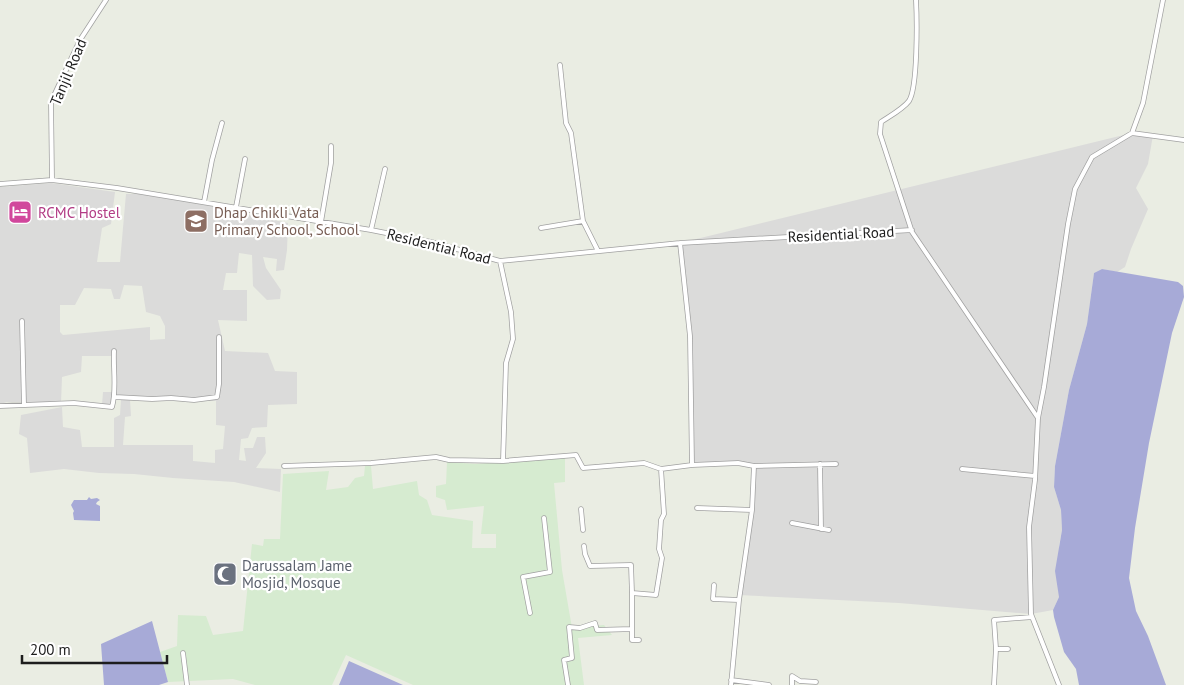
<svg xmlns="http://www.w3.org/2000/svg" width="1184" height="685" font-family="'PT Sans',sans-serif">
  <style>
    .residential { fill: #dbdbda; fill-rule: evenodd }
    .farmland { fill: #d6ebd0 }
    .water { fill: #a7aad7 }
    .lines { fill: none; stroke-linecap: round; stroke-linejoin: round }
    .street-casing { stroke: #a1a1a1; stroke-width: 5.5 }
    .street { stroke: #fff; stroke-width: 4 }
    .labels { text-anchor: middle; dominant-baseline: central; stroke-width: 4.5; stroke-linejoin: round; paint-order: stroke }
    .street-label { font-size: 15px; fill: #1d1d1d; stroke: #fff }
    .hotel-label { font-size: 15px; fill: #b23c85; stroke: #fff; text-anchor: start }
    .education-label { font-size: 15px; fill: #785e54; stroke: #fff; text-anchor: start }
    .worship-label { font-size: 15px; fill: #5b616d; stroke: #fff; text-anchor: start }
  </style>
  <rect width="100%" height="100%" fill="#eaede3"/>
  <path class="residential" d="M1132,133L1153,135L1148,164L1136,188L1148,209L1131,249L1125,267L1117,272L1102,269L1094,273L1087,324L1069,390L1055,466L1054,487L1061,510L1062,530L1059,546V597L1053,610L1031,614L899,603L739,595L752,510L754,466L738,463L692,465L690,336L680,243Z
    M51,183L115,192L111,224L102,228L97,262H120L126,194H139L205,205L288,223L287,250L284,270L276,271L277,259L263,257L266,268L281,290L280,299L267,300L253,286L252,255L239,253L237,273H226L223,290H247V321L218,320L225,351L268,353L275,371L297,372V404L268,405L267,427L252,428L248,438L241,439L239,460L246,461L244,448H253L257,437H265L266,453L256,468L281,469L280,492L234,482L173,478L134,474L99,473L64,469L30,473L27,438L19,434L21,415L62,407L63,427L80,430L82,447H114V418L120,415L121,400H130L131,416L125,417L123,445H193V461L215,463V450L223,449L225,426L216,425V401L116,398L112,404L102,405L103,392H113L112,356H82L81,372L62,377L61,403L7,402L0,404V187ZM124,285L142,286L146,312L160,316L165,326V339L150,340V327L63,335L60,332V305H75L84,288L111,289L114,299H120Z"/>
  <path class="farmland" d="M565,457V482L554,483L562,570L572,628L604,625L612,635L578,638L584,685H413L346,655L332,685H255L233,679L168,682L160,652L177,646L178,615L206,616L213,635L243,631L252,544L263,546L264,539H280L283,474L329,471L326,490L348,487L355,478L364,476L365,466H371L373,489L417,481L419,495L427,500L432,515L473,521L472,548H496V534H481L484,506L447,510L445,500L436,497V486L446,484L447,462L476,464Z"/>
  <path class="water" d="M1102,269L1178,282L1183,286L1184,297L1172,333L1149,443L1135,528L1129,578L1136,611L1148,636L1166,685H1079L1076,669L1064,652L1054,617L1053,610L1059,597L1055,571L1062,530L1061,510L1054,487L1055,466L1069,390L1087,324L1094,273Z
    M89,497L91,499L97,498L100,500L97,502L96,504L100,506V521L74,520L73,513L74,511L71,505L74,500H87Z
    M152,621L168,682L159,685H104L101,644Z
    M349,661L403,685H339Z"/>
  <g class="lines">
    <g class="street-casing">
      <path id="street" d="M916,0C917,18 918,87 909,101C903,109 890,116 881,122L880,134L912,232L1038,418L1035,480L1029,527L1031,614L1059,685
        M560,65L566,123L571,133L583,221L598,251
        M1132,133L1143,103L1163,0
        M52,180L51,102L80,40L106,0
        M0,184L52,180L117,188L371,230L431,242L500,261L680,243L912,230
        M204,202L212,160L222,123
        M236,207L245,159
        M321,222L331,163V146
        M541,228L583,221
        M371,230L385,169
        M680,243L690,336L692,465L738,463L754,466L752,510L739,600L731,685
        M500,261L511,312L513,339L506,363L503,461
        M22,321L24,405
        M115,397L152,399L171,398L194,400L217,397L219,384V337
        M0,406L74,403L112,407C117,390 113,370 114,351
        M1038,418L1044,387L1068,224L1075,189L1092,157L1132,133L1184,140
        M820,464L821,529
        M284,466L371,463L436,457L449,460L503,461L576,455L583,468L644,463L661,469L692,465
        M754,466L836,464
        M962,469L1035,476
        M697,508L752,510
        M581,509L583,530
        M792,523L829,530
        M584,546L585,554L590,566L631,565L632,593
        M714,585L713,599L739,600
        M530,613L523,577L550,572L544,518
        M639,640H632V593L656,595L662,558L659,549L661,520L664,514L661,469
        M996,649H1008
        M183,653L187,685
        M731,680L769,685
        M568,685L564,660L572,658L569,627L580,628L595,623L597,630L632,629
        M792,685V676L800,681L816,682
        M994,685L996,649L994,620L1032,617"/>
    </g>
    <use href="#street" class="street"/>
  </g>
  <defs>
    <g id="hotel-square" transform="scale(1.25)"><rect x="-9" y="-9" width="18" height="18" rx="4" fill="#d1479c" stroke="#fff"/><path d="M-6-4.5h1.5V1H6V5H4.5V3h-9V5H-6ZM-4 0a1.8 1.8 0 1 1 3.6 0ZM.5 0V-2.5h3Q6-2.5 6 0Z" fill="#fff"/></g>
    <g id="school-square" transform="scale(1.25)"><rect x="-9" y="-9" width="18" height="18" rx="4" fill="#8d6e63" stroke="#fff"/><path d="M0-5L7-2L0 1L-7-2ZM-4 1L0 2.5L4 1V4Q0 6-4 4Z" fill="#fff"/></g>
    <g id="mosque-square" transform="scale(1.25)"><rect x="-9" y="-9" width="18" height="18" rx="4" fill="#6b7280" stroke="#fff"/><path d="M3.5-4.9A6 6 0 1 0 3.5 4.9A5 5 0 1 1 3.5-4.9Z" fill="#fff"/></g>
  </defs>
  <g fill-rule="evenodd">
    <use href="#hotel-square" x="20" y="212"/>
    <use href="#school-square" x="196" y="221"/>
    <use href="#mosque-square" x="225" y="574"/>
  </g>
  <g class="labels">
    <g class="street-label">
      <text transform="translate(68 72) rotate(-67)">Tanjil Road</text>
      <text transform="translate(841 234) rotate(-3)">Residential Road</text>
      <text transform="translate(439 246) rotate(14)">Residential Road</text>
    </g>
    <g class="hotel-label">
      <text x="38" y="212">RCMC Hostel</text>
    </g>
    <g class="education-label">
      <text x="214" y="212">Dhap Chikli Vata<tspan x="214" dy="17">Primary School, School</tspan></text>
    </g>
    <g class="worship-label">
      <text x="242" y="565">Darussalam Jame<tspan x="242" dy="17">Mosjid, Mosque</tspan></text>
    </g>
  </g>
  <path d="M22 655v8h145v-8" fill="none" stroke="#1d1d1d" stroke-width="2.5"/>
  <text x="30" y="655" font-size="15" fill="#1d1d1d" stroke="#ffffff" stroke-width="4" paint-order="stroke">200 m</text>
</svg>
